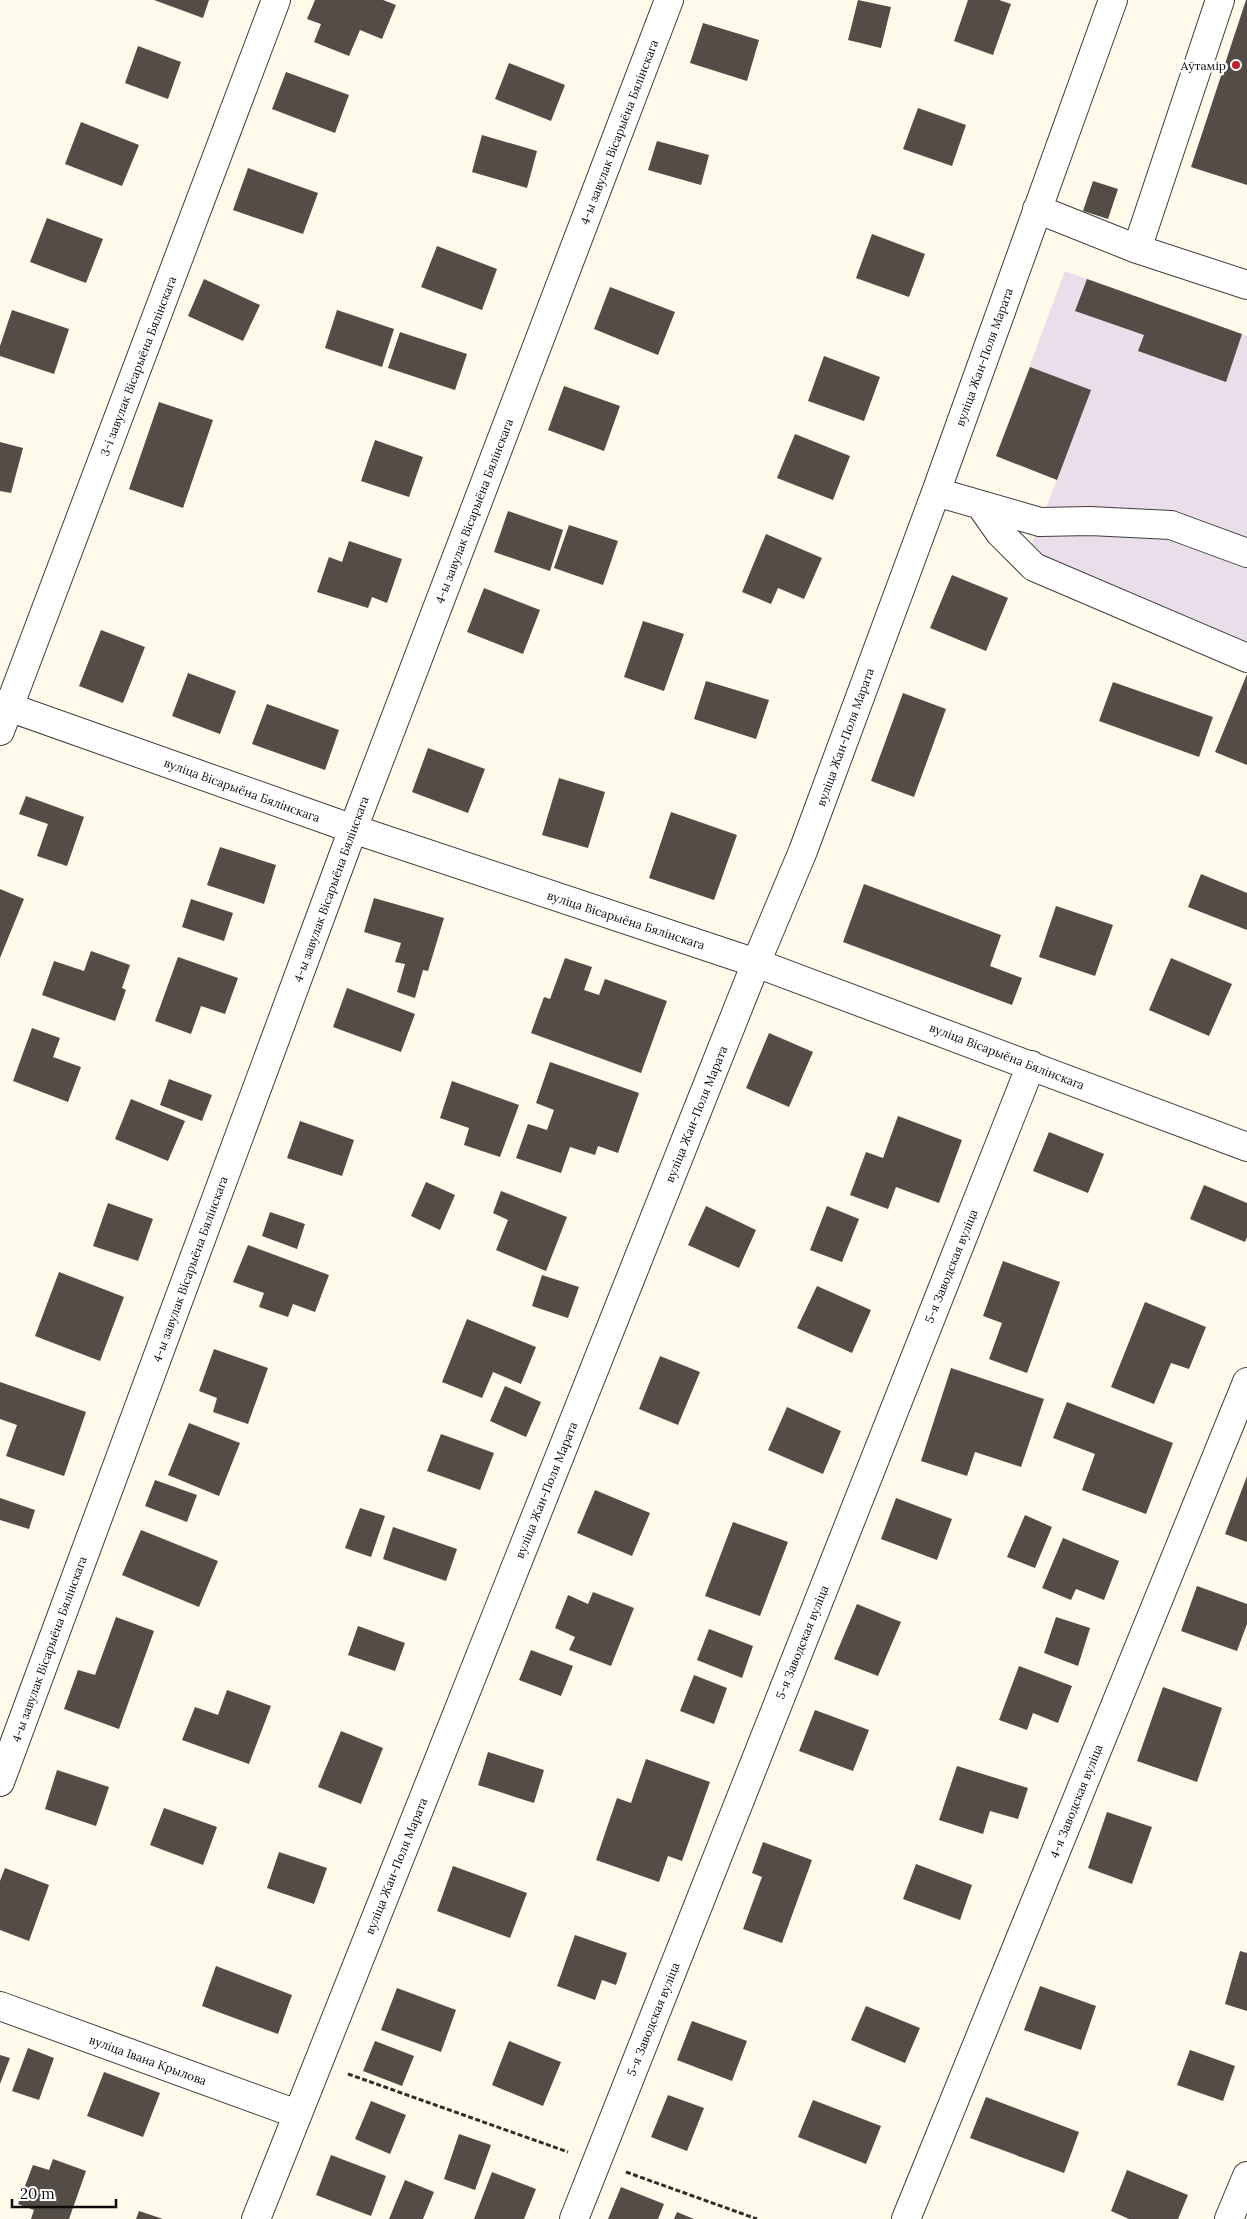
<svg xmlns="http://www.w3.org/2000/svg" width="1247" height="2219" font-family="Lora,serif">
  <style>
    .industrial { fill: #e9deea }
    .building { fill: #544c47 }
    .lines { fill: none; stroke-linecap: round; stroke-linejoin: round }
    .minor-casing { stroke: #3e3e3e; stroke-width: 30 }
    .path { stroke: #2d2d2d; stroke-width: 3; stroke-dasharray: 5 2.5; stroke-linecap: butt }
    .minor { stroke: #fff; stroke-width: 28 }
    .poi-dot { fill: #bd202a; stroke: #fff; stroke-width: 2 }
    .labels { text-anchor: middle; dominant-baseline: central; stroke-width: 5; stroke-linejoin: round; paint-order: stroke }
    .poi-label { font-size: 12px; fill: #0b0b0b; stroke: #fff; text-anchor: end }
    .street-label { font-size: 12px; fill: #0b0b0b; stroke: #fff }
  </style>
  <rect width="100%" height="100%" fill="#fffae9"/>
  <path class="industrial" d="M1065,271L1247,336V644L1028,552L1057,480L996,456Z"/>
  <path class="building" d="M154,0H209L203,18Z
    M315,0H383L396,5L382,39L360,30L349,56L314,42L321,24L307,19Z
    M858,0L891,7L881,48L848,40Z
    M968,0H999L1011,4L993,55L954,41Z
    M1246,0H1247V185L1191,167Z
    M703,23L759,40L747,81L690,63Z
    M138,46L181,62L168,99L125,83Z
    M509,63L565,85L551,121L495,99Z
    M286,72L349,95L335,133L272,109Z
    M918,108L966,125L952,166L903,149Z
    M81,122L139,145L122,186L65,164Z
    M482,135L537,151L527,188L472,172Z
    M657,141L709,155L701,185L648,170Z
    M248,168L318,193L303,234L233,210Z
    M1093,181L1118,189L1108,219L1083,211Z
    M47,218L103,239L86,283L30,262Z
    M872,234L925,254L909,297L856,278Z
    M437,246L497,269L482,310L421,287Z
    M204,279L260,305L243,341L188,316Z
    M1087,279L1242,334L1226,382L1138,351L1144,335L1075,311Z
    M610,287L675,312L658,355L594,329Z
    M12,310L69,329L54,374L0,356V346Z
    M337,310L394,329L382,367L325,348Z
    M400,332L467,354L455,390L388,368Z
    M824,356L880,377L864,421L808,401Z
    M1030,367L1091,390L1057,480L996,456Z
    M564,386L620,406L604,451L548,430Z
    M159,402L213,420L183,508L129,489Z
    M795,434L850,456L833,500L777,478Z
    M375,440L423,457L409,497L361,481Z
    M0,442L23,448L11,493L0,491Z
    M508,511L563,530L550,571L494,552Z
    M569,525L618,541L603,585L554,568Z
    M766,534L822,558L804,599L778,588L771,604L742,592Z
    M349,541L402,559L387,603L372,597L368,608L317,592L329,557L342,562Z
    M952,575L1008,598L986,651L930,628Z
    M484,588L540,610L523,654L467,632Z
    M643,621L684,634L664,691L624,677Z
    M101,630L145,647L123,703L79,686Z
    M188,673L236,691L220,734L172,716Z
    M1247,674V765L1215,752Z
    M706,681L769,700L756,739L694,719Z
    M1113,682L1213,717L1199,757L1099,721Z
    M903,693L946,709L914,797L871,781Z
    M267,704L339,730L325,770L252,744Z
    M428,748L485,769L468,813L412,792Z
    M559,778L605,792L588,848L542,835Z
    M26,796L84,817L67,866L37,856L48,824L19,814Z
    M671,812L737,835L714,900L649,878Z
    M220,847L276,865L264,904L207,885Z
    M1201,874L1247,893V930L1188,907Z
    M864,884L1001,935L990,966L1022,978L1012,1005L843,942Z
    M0,889L24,899L0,958Z
    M374,898L444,918L428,971L423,970L415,998L397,992L405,964L395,962L401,943L364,932Z
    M191,899L233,913L224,941L182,927Z
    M1056,906L1113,925L1095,976L1039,957Z
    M91,951L130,965L122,988L126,990L115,1021L42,995L54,961L84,971Z
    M178,957L238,978L225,1014L201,1006L191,1034L155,1021Z
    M565,958L592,967L584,990L599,995L605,979L667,1001L641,1073L531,1033L544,997L550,999Z
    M1171,958L1232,984L1209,1036L1149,1010Z
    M347,988L415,1014L401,1052L333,1027Z
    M32,1028L60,1038L53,1057L81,1067L68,1102L13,1081Z
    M769,1033L813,1052L789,1107L746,1088Z
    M550,1062L639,1093L618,1153L598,1146L595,1155L570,1147L561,1173L516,1158L528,1124L547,1130L554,1110L536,1103Z
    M169,1079L212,1095L202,1121L160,1105Z
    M452,1081L519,1105L500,1157L464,1145L469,1128L440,1118Z
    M131,1099L185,1121L168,1161L115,1139Z
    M898,1116L962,1140L939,1203L896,1187L888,1209L850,1195L866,1152L883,1158Z
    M300,1121L354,1140L342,1176L287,1158Z
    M1049,1132L1104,1154L1088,1193L1033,1171Z
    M426,1182L455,1195L440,1230L411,1216Z
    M1204,1185L1247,1203V1237L1245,1242L1190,1219Z
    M501,1191L567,1217L546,1271L496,1250L508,1220L493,1213Z
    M108,1203L153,1219L138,1261L93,1246Z
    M706,1206L756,1230L739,1268L688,1245Z
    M827,1206L859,1219L842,1262L810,1250Z
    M270,1212L305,1224L297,1249L262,1236Z
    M248,1245L329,1275L315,1312L293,1304L288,1317L259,1307L264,1293L233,1282Z
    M1003,1261L1060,1282L1027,1373L989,1359L1002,1323L983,1316Z
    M59,1272L124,1297L100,1361L35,1336Z
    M542,1275L579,1287L568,1318L532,1306Z
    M817,1286L871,1310L852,1353L797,1328Z
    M1145,1302L1206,1327L1189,1369L1171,1363L1154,1404L1111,1387Z
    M467,1319L536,1347L521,1384L493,1372L482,1398L442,1382Z
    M214,1349L268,1368L248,1424L213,1412L217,1398L199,1391Z
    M660,1356L700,1372L678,1425L639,1409Z
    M951,1368L1044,1399L1021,1467L975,1452L967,1476L921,1461Z
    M0,1382L86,1412L64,1476L6,1456L17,1425L0,1419Z
    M505,1386L541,1402L526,1437L490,1421Z
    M1067,1402L1173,1443L1146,1514L1082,1490L1095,1454L1053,1438Z
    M787,1407L841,1431L823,1474L768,1450Z
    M189,1423L240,1443L219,1496L168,1475Z
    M441,1434L494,1453L480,1490L427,1471Z
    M1247,1476V1542L1225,1534Z
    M155,1480L197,1495L187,1522L145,1506Z
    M595,1490L650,1513L632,1556L577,1533Z
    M0,1498L35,1510L29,1529L0,1520Z
    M896,1498L952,1519L937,1560L881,1539Z
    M360,1508L385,1516L371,1557L345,1548Z
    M1025,1515L1052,1527L1035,1568L1007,1557Z
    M733,1522L788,1542L760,1616L705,1596Z
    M393,1527L457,1549L446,1581L383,1559Z
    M141,1530L218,1561L199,1607L122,1575Z
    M1063,1538L1119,1561L1104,1600L1076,1589L1071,1600L1042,1588Z
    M1197,1586L1247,1604V1624L1237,1651L1181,1631Z
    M593,1592L634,1608L611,1666L569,1650L575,1637L555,1628L568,1595L588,1604Z
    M857,1604L901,1622L878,1676L834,1659Z
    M116,1617L154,1631L119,1729L64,1709L78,1670L95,1675Z
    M1056,1617L1090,1628L1078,1666L1044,1653Z
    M358,1626L405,1643L395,1671L348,1655Z
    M709,1629L753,1646L742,1678L697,1660Z
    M531,1650L573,1666L561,1696L519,1680Z
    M1019,1666L1072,1686L1058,1723L1033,1713L1027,1730L999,1720Z
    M694,1675L727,1688L714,1724L680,1711Z
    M1163,1687L1222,1708L1197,1782L1137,1761Z
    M227,1690L271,1706L249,1764L182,1740L195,1707L218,1715Z
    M815,1710L869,1730L853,1771L799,1751Z
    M341,1731L383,1748L361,1804L318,1787Z
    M488,1752L544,1770L534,1803L478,1785Z
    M646,1759L710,1782L682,1861L668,1856L659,1882L596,1860L617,1798L631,1803Z
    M957,1766L1028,1788L1018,1819L990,1811L983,1834L939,1820Z
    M57,1770L109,1787L96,1826L45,1809Z
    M164,1808L217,1827L203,1865L150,1845Z
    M1107,1812L1152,1827L1132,1884L1088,1868Z
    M763,1842L812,1860L782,1943L743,1929L762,1877L752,1873Z
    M279,1852L327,1868L314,1904L267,1888Z
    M916,1864L972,1885L960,1920L903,1899Z
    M453,1866L527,1893L510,1938L437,1911Z
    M5,1868L49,1885L29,1941L0,1930V1881Z
    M575,1935L627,1953L616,1985L602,1980L595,2000L557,1986Z
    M1240,1951L1247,1953V2011L1225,2004Z
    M216,1966L292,1995L278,2034L202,2006Z
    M1040,1986L1096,2006L1081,2050L1024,2030Z
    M397,1988L456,2010L441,2052L381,2030Z
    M866,2006L920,2028L905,2063L851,2040Z
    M692,2021L747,2041L732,2081L677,2060Z
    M375,2041L414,2056L402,2086L363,2071Z
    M509,2041L561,2062L543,2106L492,2085Z
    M28,2048L54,2058L39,2100L12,2091Z
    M1190,2050L1235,2066L1223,2101L1177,2085Z
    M0,2055L10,2058L0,2084Z
    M104,2072L160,2093L143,2137L87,2116Z
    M668,2095L704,2108L687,2151L651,2137Z
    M986,2097L1079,2132L1064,2173L970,2138Z
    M813,2100L881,2126L866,2164L798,2137Z
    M371,2101L406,2115L390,2154L355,2139Z
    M459,2134L491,2145L475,2190L444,2179Z
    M331,2155L386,2176L371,2216L316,2195Z
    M53,2159L86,2171L69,2219H31L34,2210L18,2204L33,2165L49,2170Z
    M1127,2170L1188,2195L1178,2219H1129L1111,2211Z
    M492,2172L536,2189L524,2219H474Z
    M405,2180L434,2192L423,2219H389Z
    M621,2187L664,2204L658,2219H608Z
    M139,2211L163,2219H136Z
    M677,2212L694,2219H674Z"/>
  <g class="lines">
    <g class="minor-casing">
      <path id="minor" d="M1037,209L1137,249L1247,285
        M1137,249L1220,0
        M936,492L1040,522L1090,521L1171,525L1247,553
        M981,506L1000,533L1034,567L1247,658
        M0,704L353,829L756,963L1247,1147
        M0,731L276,0
        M0,1782L353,829L669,0
        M0,2006L297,2114
        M256,2219L756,963L803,851L936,492L1113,0
        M574,2219L1031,1065
        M906,2219L1247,1382
        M1229,2219L1247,2176"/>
    </g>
    <path class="path" d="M348,2074L568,2152
      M626,2172L757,2219"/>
    <use href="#minor" class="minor"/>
  </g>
  <circle class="poi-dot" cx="1236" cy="65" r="5"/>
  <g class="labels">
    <g class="poi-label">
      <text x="1226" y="65">Аўтамір</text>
    </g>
    <g class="street-label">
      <text transform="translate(619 132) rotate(-69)">4-ы завулак Вісарыёна Бялінскага</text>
      <text transform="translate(984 357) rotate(-70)">вуліца Жан-Поля Марата</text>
      <text transform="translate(138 366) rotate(-69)">3-і завулак Вісарыёна Бялінскага</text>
      <text transform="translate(474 511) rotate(-69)">4-ы завулак Вісарыёна Бялінскага</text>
      <text transform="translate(845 737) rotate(-70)">вуліца Жан-Поля Марата</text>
      <text transform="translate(242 790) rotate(20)">вуліца Вісарыёна Бялінскага</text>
      <text transform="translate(331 889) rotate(-70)">4-ы завулак Вісарыёна Бялінскага</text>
      <text transform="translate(626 920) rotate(18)">вуліца Вісарыёна Бялінскага</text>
      <text transform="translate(1007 1056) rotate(21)">вуліца Вісарыёна Бялінскага</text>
      <text transform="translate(696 1114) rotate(-68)">вуліца Жан-Поля Марата</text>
      <text transform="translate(951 1266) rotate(-68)">5-я Заводская вуліца</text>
      <text transform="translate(190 1269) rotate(-70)">4-ы завулак Вісарыёна Бялінскага</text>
      <text transform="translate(546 1490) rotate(-68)">вуліца Жан-Поля Марата</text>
      <text transform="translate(802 1642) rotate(-68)">5-я Заводская вуліца</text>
      <text transform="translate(49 1649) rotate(-70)">4-ы завулак Вісарыёна Бялінскага</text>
      <text transform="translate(1076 1801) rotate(-68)">4-я Заводская вуліца</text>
      <text transform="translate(396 1866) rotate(-68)">вуліца Жан-Поля Марата</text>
      <text transform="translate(653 2019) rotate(-68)">5-я Заводская вуліца</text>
      <text transform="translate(148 2060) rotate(20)">вуліца Івана Крылова</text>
    </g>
  </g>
  <path d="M12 2199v8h104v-8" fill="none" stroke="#0b0b0b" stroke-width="2.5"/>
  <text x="20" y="2199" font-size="15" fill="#0b0b0b" stroke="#ffffff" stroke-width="4" paint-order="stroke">20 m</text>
</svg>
